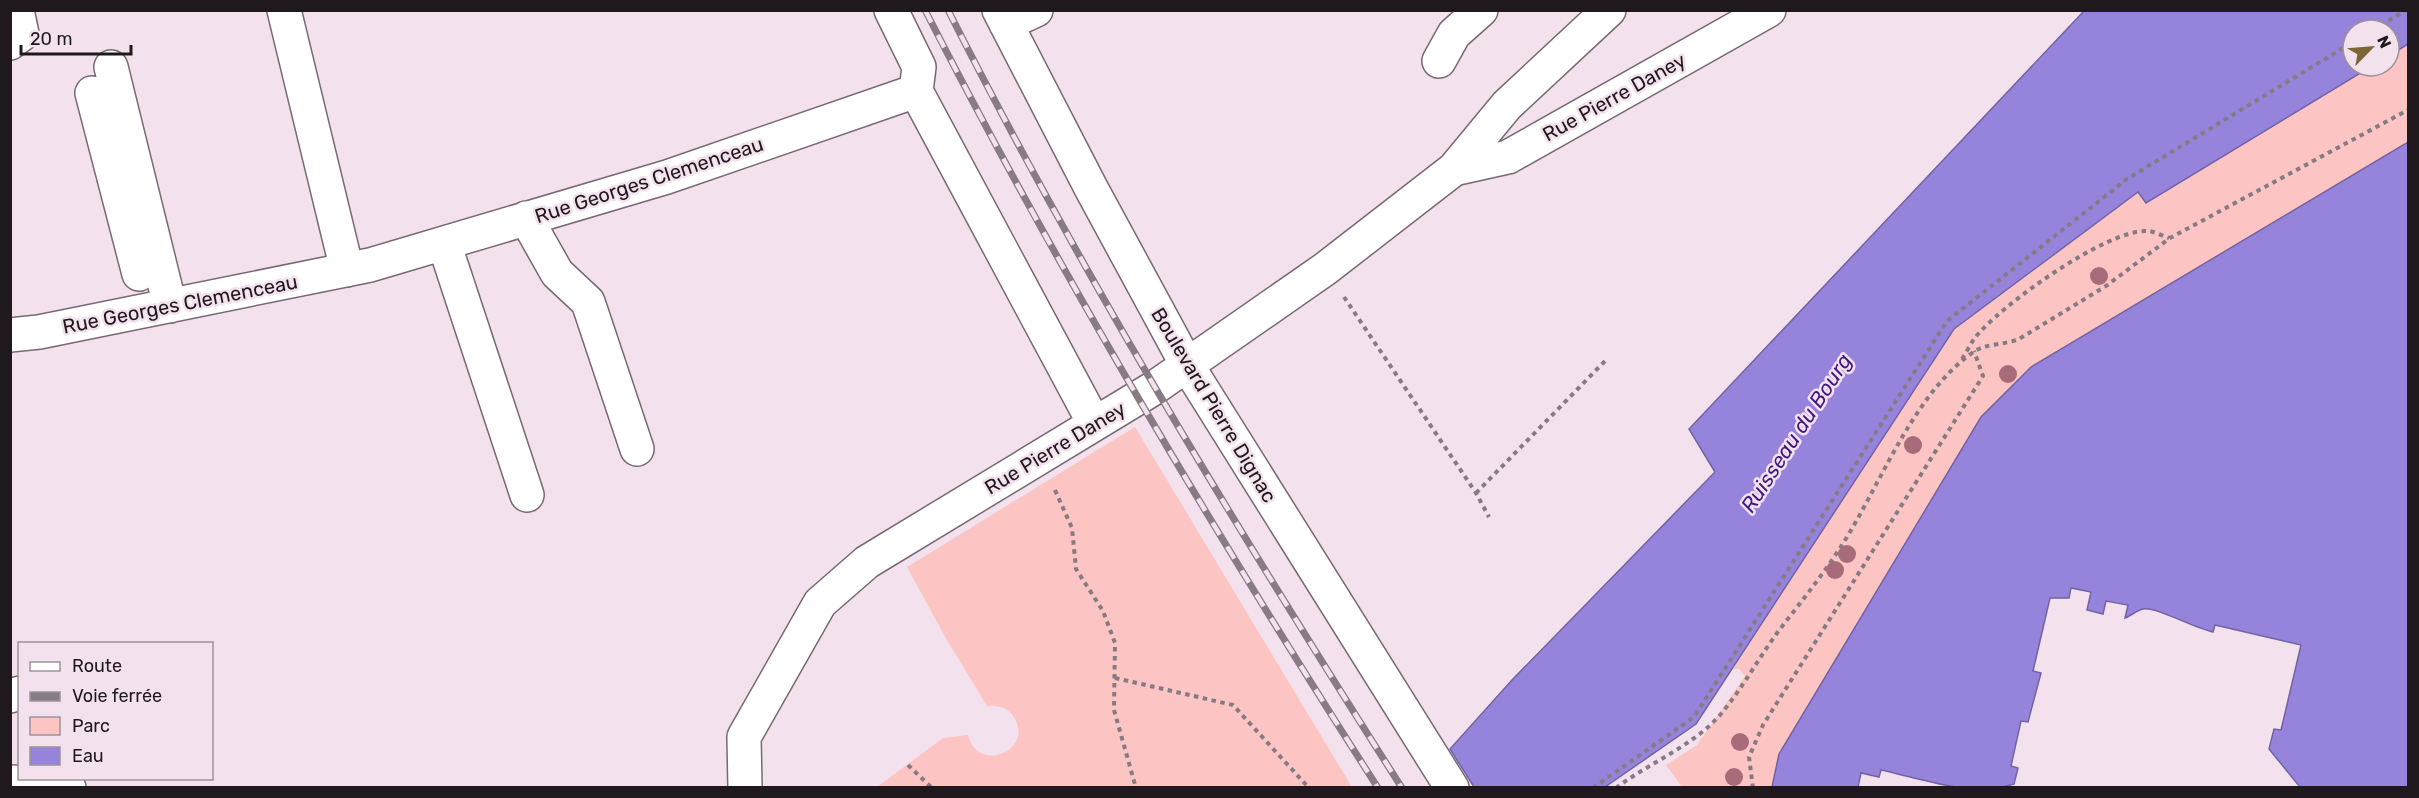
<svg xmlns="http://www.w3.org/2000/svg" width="2419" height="798" font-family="Rubik,sans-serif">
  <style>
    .green { fill: #fcc4c3; fill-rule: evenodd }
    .water { fill: #9683dc; stroke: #7263a3; stroke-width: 1.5 }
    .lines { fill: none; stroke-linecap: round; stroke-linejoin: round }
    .minor-casing { stroke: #786874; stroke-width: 36 }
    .path { stroke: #867b83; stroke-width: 4; stroke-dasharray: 4.5 4.5; stroke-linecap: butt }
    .minor { stroke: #fff; stroke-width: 33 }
    .rail-casing { stroke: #887c84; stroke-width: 7 }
    .rail { stroke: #f3e2ee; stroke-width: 4.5; stroke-dasharray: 14; stroke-linecap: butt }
    .tree { fill: #a86b79 }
    .labels { text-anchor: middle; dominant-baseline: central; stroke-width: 5; stroke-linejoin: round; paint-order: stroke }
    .street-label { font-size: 20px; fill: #1f191d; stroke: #f3e2ee }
    .water-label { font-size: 21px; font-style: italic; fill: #3e1981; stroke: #f3e2ee }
  </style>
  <rect width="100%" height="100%" fill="#f3e2ee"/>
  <path class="green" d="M2408,11V142L2031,367L1981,417L1779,754L1772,787H1682L1666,765L1697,745L1745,676L1739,669H1733L2074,123ZM2353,30H2389V66H2353Z
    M1135,427L1352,787H877L943,738L968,735C977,774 1033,751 1015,719C1009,708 999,705 987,706L944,635L907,567Z"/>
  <path class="water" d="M2084,11H2408V44L2389,56V30H2353V66H2372L2146,203L2138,192L1954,329L1696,724L1605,787H1474L1450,749L1512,680L1715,472L1689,429Z
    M2408,142V787H2300L2269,749L2274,729L2281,730L2301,645L2215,625L2213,632C2194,628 2157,607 2143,609C2137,610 2131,616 2125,618L2128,605L2106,601L2103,614L2087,610L2091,592L2071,588L2069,598H2050L2033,671L2041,673L2028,722L2021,721L2011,766L2018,768L2014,784C1972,798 1923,779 1881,770L1879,777L1861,773L1858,787H1772L1779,754L1981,417L2031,367Z"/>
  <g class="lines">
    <g class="minor-casing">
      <path id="minor" d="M284,10L347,270
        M891,10L919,67L916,91
        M999,10L1091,188L1187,365L1452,788
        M1006,24L1036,10
        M10,43L22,34L17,10
        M1439,61L1454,34L1481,10
        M111,67L170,306
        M92,93L139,274
        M1454,169L1508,157L1769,10
        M526,218L557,273L588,302L637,449
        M444,243L527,495
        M10,335L39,332L370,265L667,177L916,91L1094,423
        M10,696L20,693
        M10,782L65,784L69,788
        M745,788L744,737L820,603L867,562L1154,388L1325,269L1454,169L1507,105L1609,10"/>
    </g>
    <path class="path" d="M2373,30L2406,10
      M1344,297L1476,493L1489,517
      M1962,359C1966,353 1970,345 1974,339C1998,307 2107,229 2147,231C2154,231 2162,236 2169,238
      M1055,490L1072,528L1076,569L1103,611L1115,643L1114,710L1136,788
      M1476,493L1606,360
      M1115,678L1233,705L1309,788
      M908,765L932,788
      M1593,788L1694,717L1947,321L2127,179L2353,42
      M1616,788C1649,763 1693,746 1720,715C1743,688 1759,657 1780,629C1801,602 1822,576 1840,548C1880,487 1911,397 1972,353C1985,343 2005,345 2019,339L2106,286L2170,238L2408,110
      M1753,788L1749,757L1763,725L1983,376L1974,351"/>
    <use href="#minor" class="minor"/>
    <g class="rail-casing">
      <path id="rail" d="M925,10C1062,278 1216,535 1378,788
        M948,10C1084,279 1240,534 1402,788"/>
    </g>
    <use href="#rail" class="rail"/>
  </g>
  <g class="tree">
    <circle cx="2099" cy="276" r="9"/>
    <circle cx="2008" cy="374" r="9"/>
    <circle cx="1913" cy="445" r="9"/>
    <circle cx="1847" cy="554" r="9"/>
    <circle cx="1835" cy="570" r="9"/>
    <circle cx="1740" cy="742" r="9"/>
    <circle cx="1734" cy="777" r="9"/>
  </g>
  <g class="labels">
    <g class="street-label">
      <text transform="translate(1614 97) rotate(-29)">Rue Pierre Daney</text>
      <text transform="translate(649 180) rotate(-18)">Rue Georges Clemenceau</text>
      <text transform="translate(180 304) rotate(-11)">Rue Georges Clemenceau</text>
      <text transform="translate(1214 405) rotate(59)">Boulevard Pierre Dignac</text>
      <text transform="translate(1055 448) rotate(-31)">Rue Pierre Daney</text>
    </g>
    <g class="water-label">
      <text transform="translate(1796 433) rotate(-57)">Ruisseau du Bourg</text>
    </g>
  </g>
  <rect width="2419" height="798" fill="none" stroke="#1f191d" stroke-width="24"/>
  <rect x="18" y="642" width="195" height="138" fill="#f3e2ee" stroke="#9e929a" stroke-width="1.5"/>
  <rect x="30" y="662" width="30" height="9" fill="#ffffff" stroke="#9e929a" stroke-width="1.5"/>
  <text x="72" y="672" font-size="18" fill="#1f191d">Route</text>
  <rect x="30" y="692" width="30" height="9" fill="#887c84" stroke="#9e929a" stroke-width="1.5"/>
  <text x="72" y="702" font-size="18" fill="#1f191d">Voie ferrée</text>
  <rect x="30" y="717" width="30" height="18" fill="#fcc4c3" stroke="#9e929a" stroke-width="1.5"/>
  <text x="72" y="732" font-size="18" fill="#1f191d">Parc</text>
  <rect x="30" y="747" width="30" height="18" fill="#9683dc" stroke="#9e929a" stroke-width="1.5"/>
  <text x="72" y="762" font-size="18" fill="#1f191d">Eau</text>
  <g transform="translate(2371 48) rotate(65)"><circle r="28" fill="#f3e2ee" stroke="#9e929a" stroke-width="1.5"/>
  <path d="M0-4.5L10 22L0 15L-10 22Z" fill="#7c6635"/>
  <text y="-9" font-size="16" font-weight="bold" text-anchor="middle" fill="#1f191d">N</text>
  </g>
  <path d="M21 45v9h110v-9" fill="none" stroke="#1f191d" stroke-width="3"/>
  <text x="30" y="45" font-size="18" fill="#1f191d" stroke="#f3e2ee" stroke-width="4.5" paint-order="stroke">20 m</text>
</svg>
